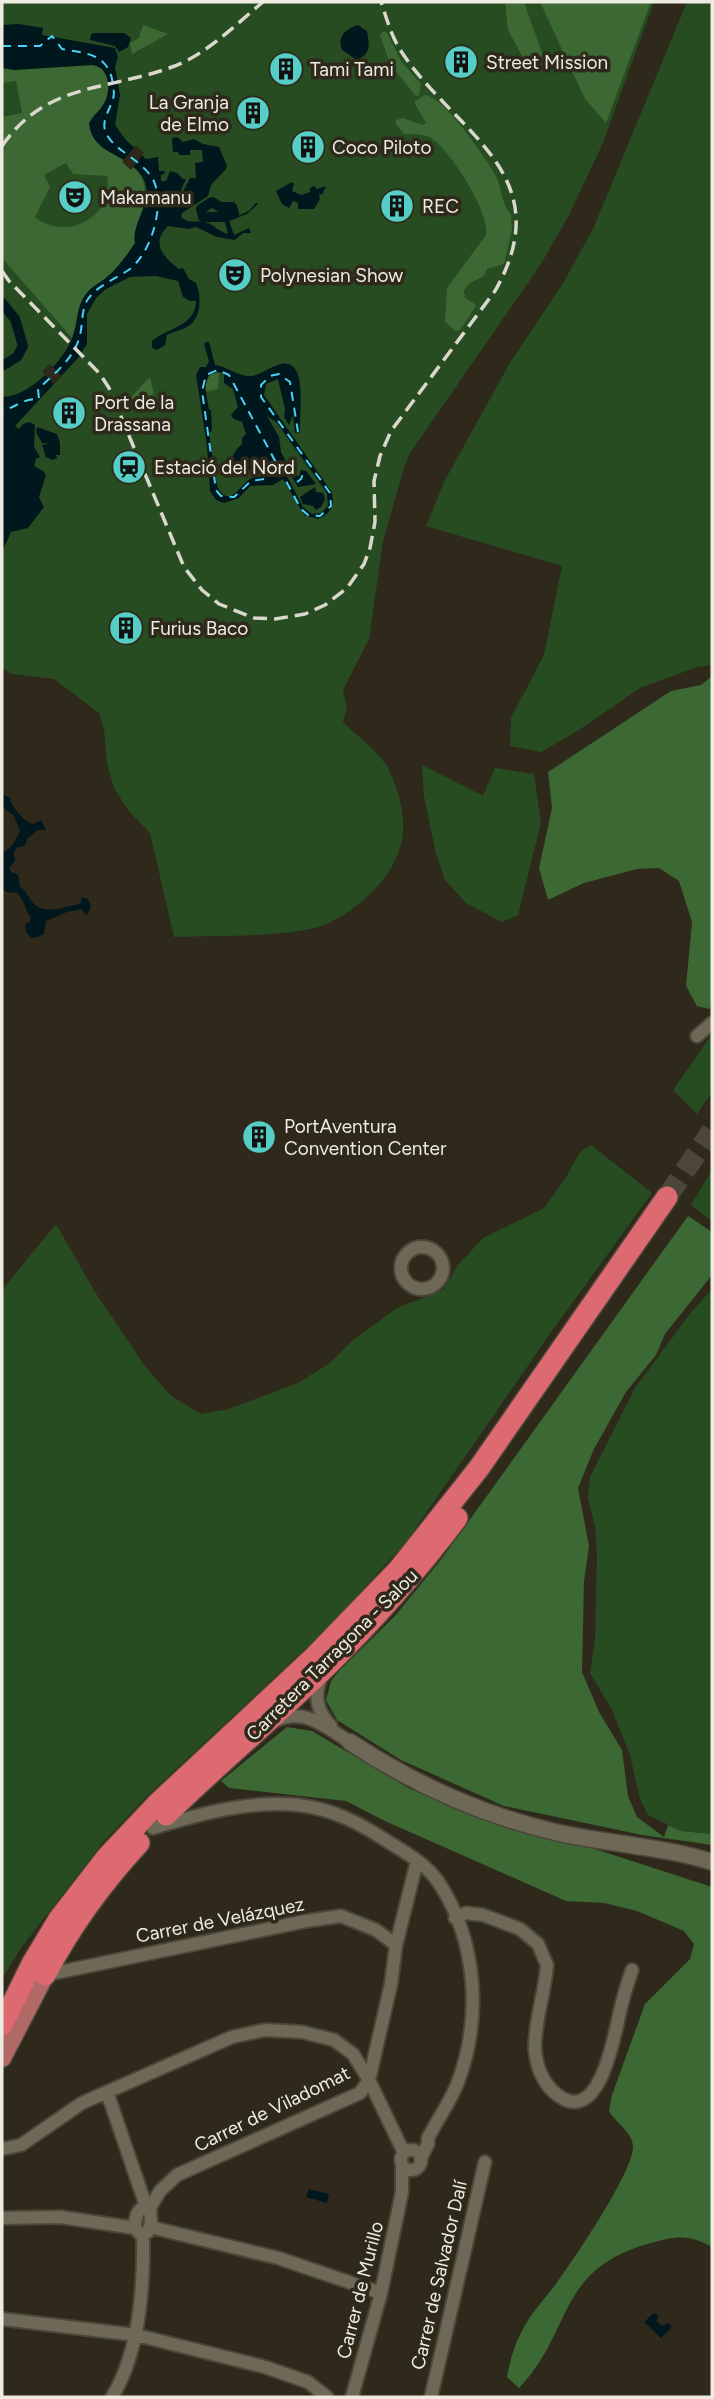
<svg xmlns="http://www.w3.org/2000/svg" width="714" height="2399" font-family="Figtree,sans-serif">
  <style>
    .green { fill: #274c21 }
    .forest { fill: #3b6833; fill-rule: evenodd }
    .water { fill: #00171e; fill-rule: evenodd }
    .pier { fill: #2e291a }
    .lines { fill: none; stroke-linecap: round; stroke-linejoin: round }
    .canal { stroke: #00171e; stroke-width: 10 }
    .ferry { stroke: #48d4f6; stroke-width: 2; stroke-dasharray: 9 7; stroke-linecap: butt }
    .highway-tunnel { stroke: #4b4638; stroke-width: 21; stroke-dasharray: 21 10; stroke-linecap: butt }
    .street-casing { stroke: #4a4639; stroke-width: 16 }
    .secondary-casing { stroke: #4a4639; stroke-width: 19 }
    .primary-casing { stroke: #4a4639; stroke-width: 21 }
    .highway-casing { stroke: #4a4639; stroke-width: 24 }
    .street { stroke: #6e6857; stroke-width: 12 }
    .secondary { stroke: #6e6857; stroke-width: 16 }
    .primary { stroke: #b16967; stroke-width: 18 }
    .highway { stroke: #dd6a71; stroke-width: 21 }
    .rail { stroke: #dad7cd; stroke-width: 3.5; stroke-dasharray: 14 7; stroke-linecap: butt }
    .labels { text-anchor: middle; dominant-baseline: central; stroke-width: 7; stroke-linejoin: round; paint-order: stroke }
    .poi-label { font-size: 19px; fill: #eeebe1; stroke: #2e291a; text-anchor: start }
    .street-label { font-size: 19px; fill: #eeebe1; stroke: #2e291a }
  </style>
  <rect width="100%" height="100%" fill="#2e291a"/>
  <path class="green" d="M2,2H654L602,145L569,215L541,264L410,453L403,471L383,541L369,639L343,690L347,708L343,722C355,734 381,754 388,768C397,786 405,811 403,831C401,872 360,910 324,925C288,938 214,935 174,937L150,833L128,810L114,788L107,763L104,729L99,713L54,679L12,674L2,668Z
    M687,2H712V665L697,667L640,688L579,730L541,752L510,746L511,718L544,655L562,566L426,526L445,480L511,361L562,285L593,229Z
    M422,765L483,796L495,768L534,774L541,823L518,915L502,922L466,903L445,880L436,854L424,796Z
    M712,1034V1092L697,1114L673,1090Z
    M591,1145L652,1193L552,1331L406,1542L325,1630L147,1796L103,1842L21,1948L2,1979V1290L56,1224L95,1292L145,1366L171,1396L201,1414L229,1409L298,1383L330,1363L353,1340L397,1308L443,1290L458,1265L483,1238L544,1208L565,1179L580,1152Z
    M712,1170V1221L691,1205Z
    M712,1289V1834L681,1831L648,1815L640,1799L630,1755L612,1710L590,1673L595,1640L597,1553L595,1527L588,1498L590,1477L635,1388L692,1311Z"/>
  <path class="forest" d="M505,2H524L545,61L528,67L508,30Z
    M540,2H651L606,123L585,99Z
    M143,25L168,34L132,54L130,43L139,38Z
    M383,31L387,33L401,61L421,84L419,96L415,95L390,64L380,35Z
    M92,65C109,66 112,90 105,103C102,108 97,112 93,116L102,148C136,165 154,176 141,216C138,226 133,232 135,243C116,275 82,300 72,338L2,258V117L22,113L16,81L2,83V68L14,70ZM66,163L73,174L107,176C115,217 66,242 35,217L50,187L44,175Z
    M425,95C444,96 488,161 497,178C502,190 502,206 511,214L512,230L504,264L487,269L484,276C476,281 469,281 464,291L465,298L474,303L476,306L460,330L456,331L445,322L447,288L486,235C490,212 450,150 431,138C423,133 413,135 404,134L395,123L396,120L403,118L423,125L426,123L415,104V101Z
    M219,372L218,389L205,392L207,378L213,373Z
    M150,377L154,394L132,407L130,398Z
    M712,676V1004L709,1009L697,1006L686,986L692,922L679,881L659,868L637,869L584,883L548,900L539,868L552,808L548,772L671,691L701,685Z
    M688,1216L712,1232V1275L665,1334L656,1355L626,1392L594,1449L578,1488L589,1546L584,1581L582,1672L599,1712L622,1750L628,1796L637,1817L664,1837L668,1825L681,1831L712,1834V1845L642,1835L504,1806L401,1760L337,1720L326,1700L331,1681L340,1670L395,1616L443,1557Z
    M287,1727L312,1731L410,1789L712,1887V2247C689,2234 676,2236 651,2243C555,2269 574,2331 519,2388L507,2377C510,2361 514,2346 522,2331C531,2312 548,2296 560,2278C576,2256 634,2170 633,2146C632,2132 616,2123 609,2111L612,2095L645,2004L690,1959L694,1944L684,1931L637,1911L604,1903L566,1901L385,1821L346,1801L229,1788L221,1781Z"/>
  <path class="water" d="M19,24L43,28L42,35L115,48L118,57L115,67L120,95L115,125L125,139L146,159L158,157L159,171H165L164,174L161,175V181H166L170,171L177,173L183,179H186L178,197L180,198L190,178H196L195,163L203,162L202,150H190V155H179L178,152H173L172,138L177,137L183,142L194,139L203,144L219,147L227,166L226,169L211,185L208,196L182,213L181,217C190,225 197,219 208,223C215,226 220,232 228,234L225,222L249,211L256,203L258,204L247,214L229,221L234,235L249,228L251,233H243L235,240L217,237L196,227L189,229L168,226C150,243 164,258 179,269L183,268L189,279L196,283C202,298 202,322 183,329C178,331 172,332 167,335L165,345L157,350L152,348V341C167,328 196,326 196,301H190L183,297L178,281L156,276L130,277L106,289L96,298L87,314V344L78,358L15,426L19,429L23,424L29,422L35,425L34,447L40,457L36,459L34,466L43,471L46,475L39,497L44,507L28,528L11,532L2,552V397C28,398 65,360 73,336C78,321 76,307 86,294C92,286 100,283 107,277C118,268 127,255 135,243C131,222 154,203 144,180C132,153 91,156 89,123C93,116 99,112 103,105C112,92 110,66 92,65L14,70L2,68V25Z
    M358,25L367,31C369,44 372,53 357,60L342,50C337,37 345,29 358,25Z
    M95,33H124L131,38L128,47L119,52L115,46L90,40L91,34Z
    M292,182L294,184L292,191L301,195L310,192V188L314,186L317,189L326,186L322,195L319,193L320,199L314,209H298V203L293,201L289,208L282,204L276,191Z
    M206,342H209L215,365C226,366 241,378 251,376C261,375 271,366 281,364C310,358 298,419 300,432L295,433L293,415L289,425L284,417L285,409L278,379L266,384L264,395L331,491C336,504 331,514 318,519L304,515L283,479L273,485L250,486L239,498L224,503L216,500L210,491L207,446L196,375L200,367H206L209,361L204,344ZM218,372L224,373V383L233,389L238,407L231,415L234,419L242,422L246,434L242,438V444C236,449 230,458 231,467C243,474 258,465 268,476C264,477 257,476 252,478C240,483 230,511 217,486L209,433L212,430L211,410H209L205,386L209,375ZM267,416L277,423L327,493L328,506L321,513L312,514L303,507L286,474L287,463L281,452L279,437Z
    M37,427L57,434L60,443V455H55L58,458L52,460L46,457L42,445L49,444L42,443L36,432Z
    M301,470L306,471L316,484L298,487L291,476H299Z
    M315,487L316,492L323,493L325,499L321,507L316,510L313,506L303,504L300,497Z
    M2,794L9,797C13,808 22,821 33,824L41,820L46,830H38L27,839L25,846L18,847L14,852L15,861L9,868L11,872L18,875L20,887C27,892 29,899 35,905C47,915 67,906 80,904L82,897L87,899C92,904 92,910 86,915L82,909L67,912L46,921L44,934L38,937L31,938L26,932L25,924L30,922L31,917C24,909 25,899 16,892L10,893L2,890V850L5,852L14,843L20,831L14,816L2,806Z
    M309,2189L329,2194L327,2203L306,2197Z
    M654,2313L659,2316L656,2321L662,2326L668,2323L672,2327L661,2338L644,2322Z"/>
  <path class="pier" d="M136,145L144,153L131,170L122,162Z
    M50,364L62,376L53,384L42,371Z"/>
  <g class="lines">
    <path class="canal" d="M212,202L220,207H232L234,214L225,217H203L201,209Z
      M2,303L15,319L23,346L17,357L2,366"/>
    <path class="ferry" d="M2,46H40L52,36L62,49C84,53 106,53 112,79C113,86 115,92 113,99C110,109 102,120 105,130C111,151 146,160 155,184C164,210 150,256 127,271C115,279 97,286 88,299C81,310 83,323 80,335C75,358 54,374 38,389L39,399C24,398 16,407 2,411
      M264,479L251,481L234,497L221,496L216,490L202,391L206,375L218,370L229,375L301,509L308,515L320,516L331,506L330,493L261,397V385L270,376L279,374L290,382L298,432
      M297,482L301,479L304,471"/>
    <path class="highway-tunnel" d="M667,1197L712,1131"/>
    <g class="street-casing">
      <path id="street" d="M697,1036L712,1023
        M401 1268a21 21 0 1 1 42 0a21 21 0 1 1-42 0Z
        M321,1676C314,1696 316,1710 331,1726
        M274,1721C305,1707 324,1726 350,1742
        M153,1828C201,1814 248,1800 298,1805C334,1809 361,1824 390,1843C408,1854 427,1865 439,1883C477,1941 482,2018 458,2082C451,2101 437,2120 428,2138V2144L421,2158
        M455,1918L466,1913L483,1915L520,1929L538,1944L547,1965C545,1993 534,2022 535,2050C537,2069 543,2085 559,2096C601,2126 615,2031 621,2007C624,1994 628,1982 632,1970
        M45,1975L306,1921L341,1916L376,1930L396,1945
        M107,2092L146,2206
        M2,2149L21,2145L82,2103L232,2037L265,2030L302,2032L334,2040L353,2054L369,2080L404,2153
        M401 2160a10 10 0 1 1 20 0a10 10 0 1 1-20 0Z
        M146,2206L150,2208L151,2222L148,2232L141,2235L135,2228C135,2218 136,2210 146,2206Z
        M150,2208L160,2191L177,2175L360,2093L369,2080L391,1984L396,1945L417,1861
        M2,2218L60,2217L135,2228
        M150,2227L278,2258L381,2293
        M2,2319L136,2335L265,2367L308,2382L327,2397
        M112,2397C140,2352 144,2287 143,2235
        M352,2397L381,2293L402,2192V2166
        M431,2397L485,2162"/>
    </g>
    <g class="secondary-casing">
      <path id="secondary" d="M350,1742C412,1783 482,1815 555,1832C606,1844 662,1846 712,1862"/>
    </g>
    <g class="primary-casing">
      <path id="primary" d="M2,2058L45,1975"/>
    </g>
    <g class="highway-casing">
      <path id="highway" d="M166,1815C218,1764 275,1717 327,1666C374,1620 417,1571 457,1518
        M45,1975C70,1927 102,1883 139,1843
        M2,2025L32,1964L59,1919L107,1857L158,1803L313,1658L399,1569L479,1468L667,1197"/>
    </g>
    <use href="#street" class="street"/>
    <use href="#secondary" class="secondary"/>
    <use href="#primary" class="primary"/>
    <use href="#highway" class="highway"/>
    <path class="rail" d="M2,146C46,82 107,91 172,67C206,55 235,25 263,2
      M2,271L9,281L100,374L109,388L184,567L202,590L219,604L254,618L275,619L305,614L325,605L347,588L364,564L370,548L375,522L374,481L380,456L391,431L495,291C562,173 453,132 401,51C391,36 387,19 381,2"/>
  </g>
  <defs>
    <g id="building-disc" transform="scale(1.75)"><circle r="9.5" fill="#55cec5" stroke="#2e291a"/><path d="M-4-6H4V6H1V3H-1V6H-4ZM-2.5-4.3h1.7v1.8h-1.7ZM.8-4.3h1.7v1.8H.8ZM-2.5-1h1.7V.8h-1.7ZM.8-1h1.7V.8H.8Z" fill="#111"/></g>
    <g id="theatre-disc" transform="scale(1.75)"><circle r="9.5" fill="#55cec5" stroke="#2e291a"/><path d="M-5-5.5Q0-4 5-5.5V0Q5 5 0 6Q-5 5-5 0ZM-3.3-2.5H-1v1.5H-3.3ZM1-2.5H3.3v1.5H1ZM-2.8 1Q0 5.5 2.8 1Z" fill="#111"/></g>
    <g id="station-disc" transform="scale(1.75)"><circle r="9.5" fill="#55cec5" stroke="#2e291a"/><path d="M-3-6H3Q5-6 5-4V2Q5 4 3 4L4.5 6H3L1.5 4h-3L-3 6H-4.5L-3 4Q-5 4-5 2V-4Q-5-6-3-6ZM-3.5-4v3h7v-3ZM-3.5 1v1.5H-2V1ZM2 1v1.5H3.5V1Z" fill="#111"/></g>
  </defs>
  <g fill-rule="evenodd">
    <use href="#building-disc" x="461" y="62"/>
    <use href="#building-disc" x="286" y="69"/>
    <use href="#building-disc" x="253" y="113"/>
    <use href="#building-disc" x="308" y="147"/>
    <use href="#theatre-disc" x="75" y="197"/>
    <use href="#building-disc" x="397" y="206"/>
    <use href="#theatre-disc" x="235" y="275"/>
    <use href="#building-disc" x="69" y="413"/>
    <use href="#station-disc" x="129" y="467"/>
    <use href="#building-disc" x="126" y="628"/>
    <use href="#building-disc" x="259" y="1137"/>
  </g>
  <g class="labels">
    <g class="poi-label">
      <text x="486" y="62">Street Mission</text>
      <text x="310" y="69">Tami Tami</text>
      <text x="229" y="102" text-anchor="end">La Granja<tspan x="229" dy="22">de Elmo</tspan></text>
      <text x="332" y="147">Coco Piloto</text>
      <text x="100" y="197">Makamanu</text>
      <text x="422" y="206">REC</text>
      <text x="260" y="275">Polynesian Show</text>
      <text x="94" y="402">Port de la<tspan x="94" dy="22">Drassana</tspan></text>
      <text x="154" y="467">Estació del Nord</text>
      <text x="150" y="628">Furius Baco</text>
      <text x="284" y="1126">PortAventura<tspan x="284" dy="22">Convention Center</tspan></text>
    </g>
    <g class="street-label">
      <text transform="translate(332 1655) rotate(-45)">Carretera Tarragona - Salou</text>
      <text transform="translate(220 1920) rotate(-11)">Carrer de Velázquez</text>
      <text transform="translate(272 2109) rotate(-26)">Carrer de Viladomat</text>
      <text transform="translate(439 2275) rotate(-77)">Carrer de Salvador Dalí</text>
      <text transform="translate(360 2290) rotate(-76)">Carrer de Murillo</text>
    </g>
  </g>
  <rect width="714" height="2399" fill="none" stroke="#eeebe1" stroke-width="7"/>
</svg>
